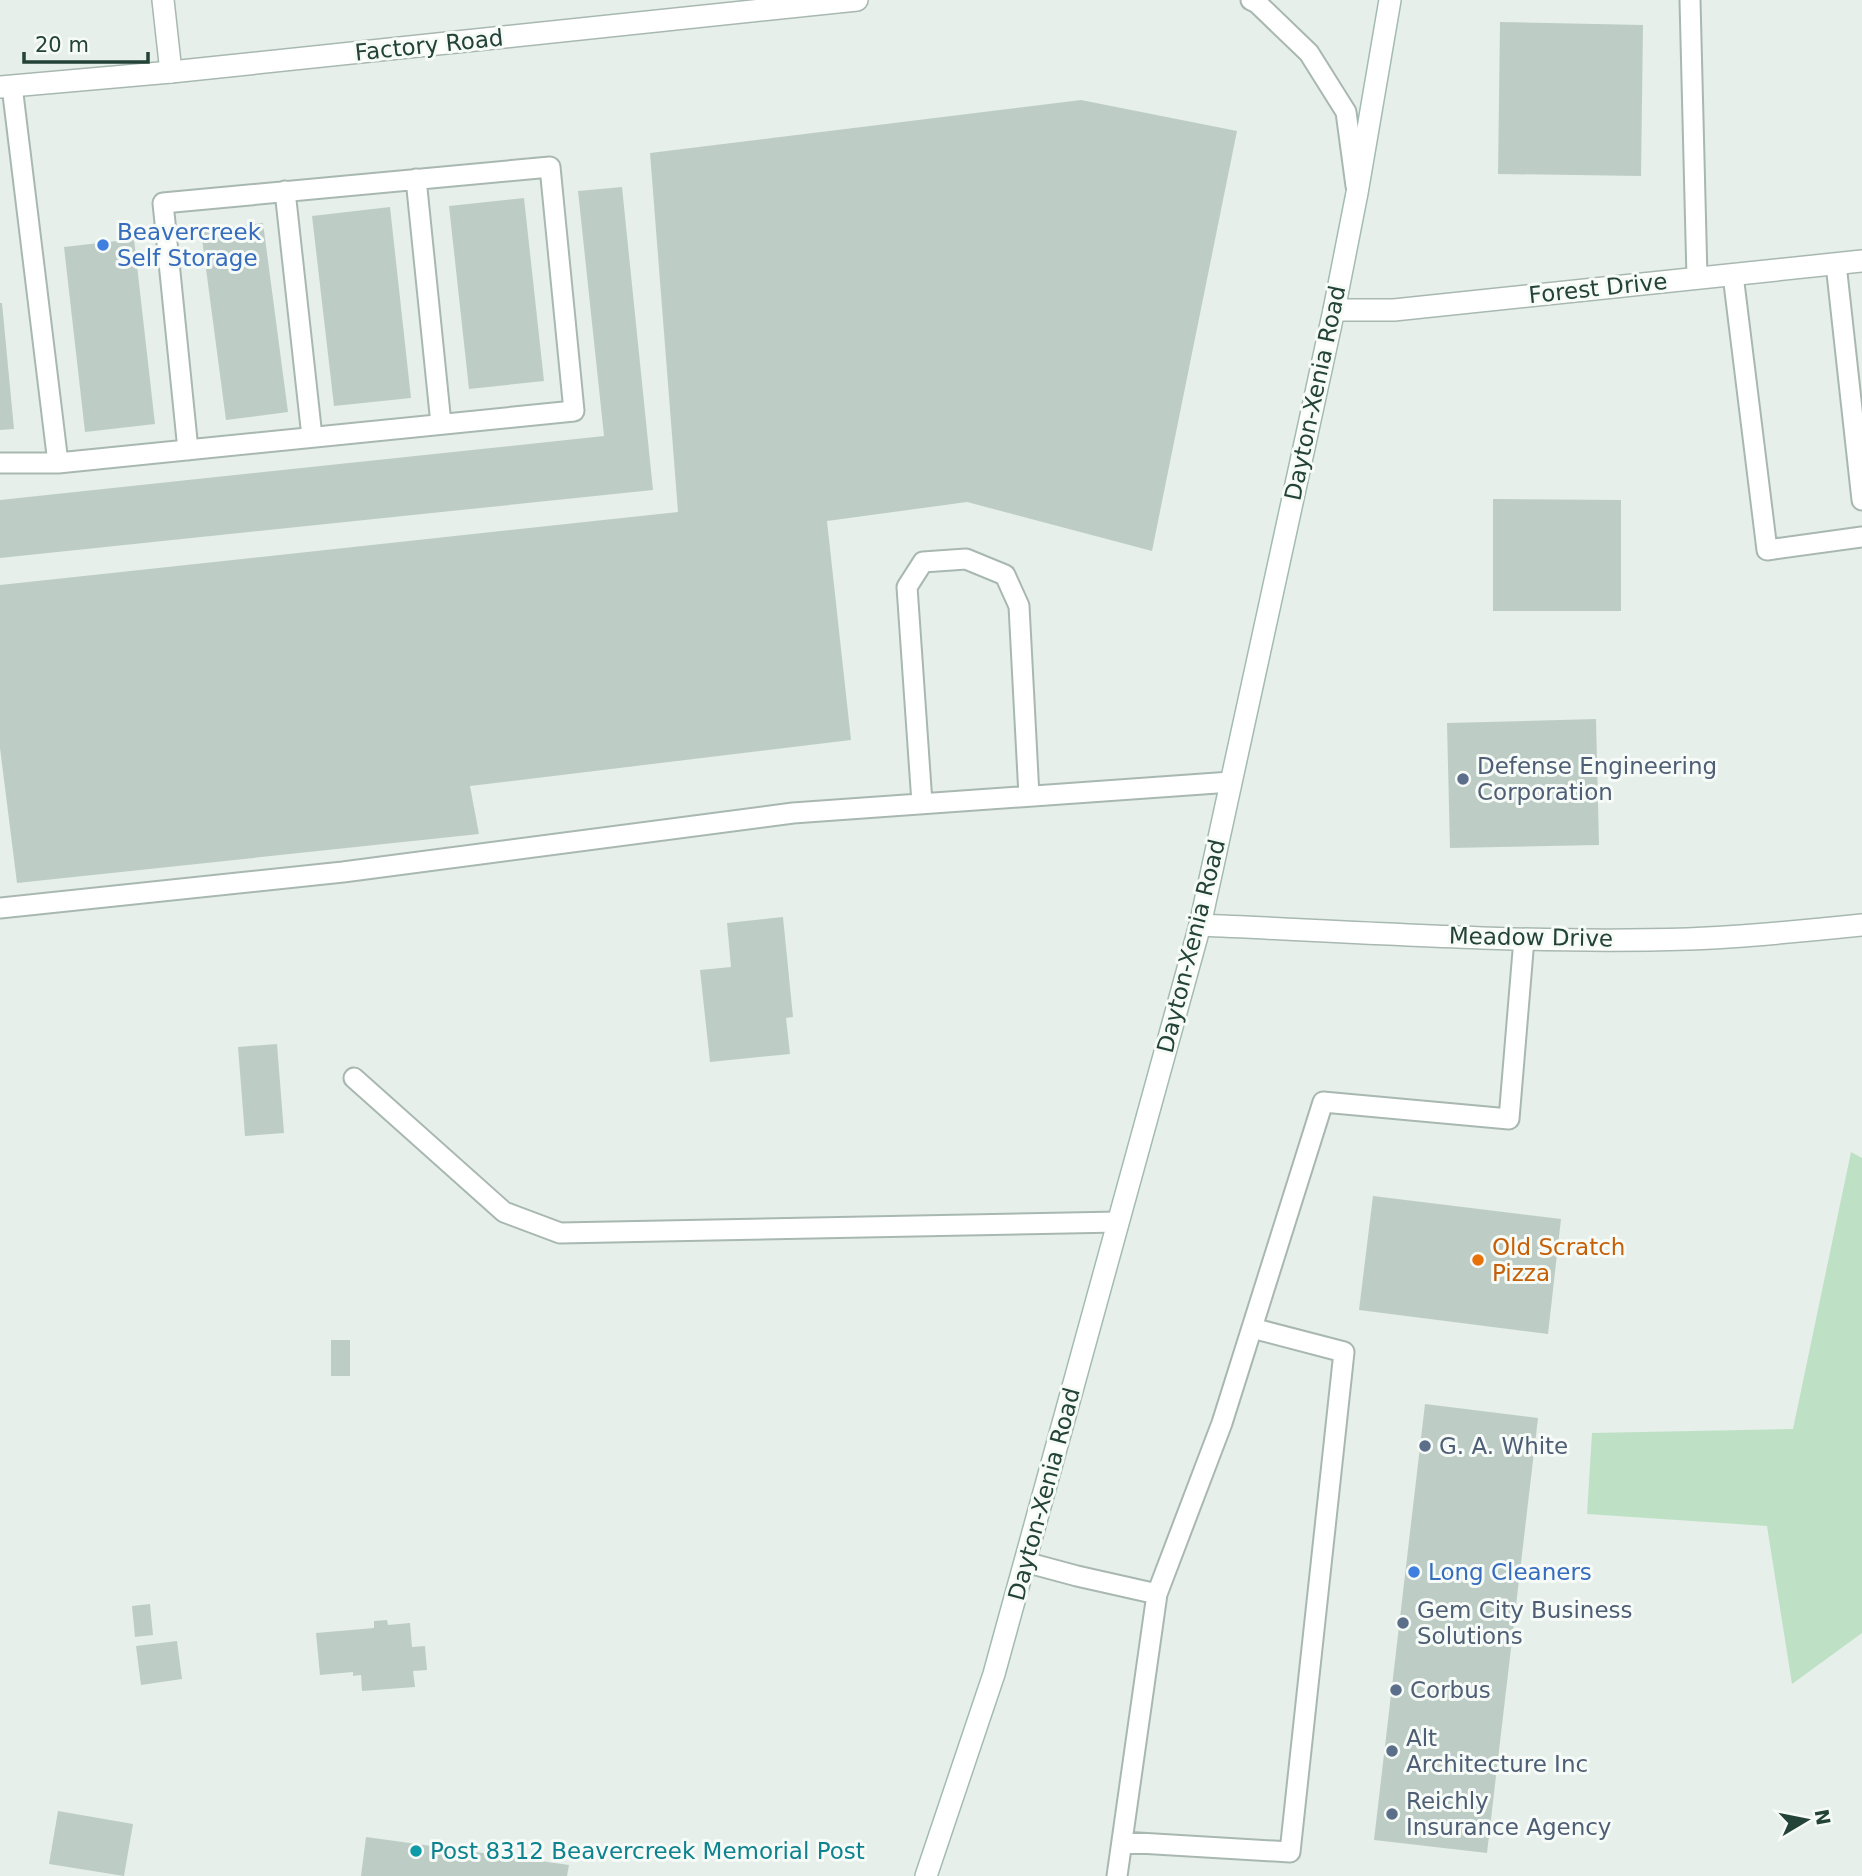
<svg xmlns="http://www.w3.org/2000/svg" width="1862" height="1876" font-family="'DejaVu Sans',sans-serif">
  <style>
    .green { fill: #bee1c5 }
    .building { fill: #bdcdc6 }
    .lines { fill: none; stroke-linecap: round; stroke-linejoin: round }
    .service-casing { stroke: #a8b8b1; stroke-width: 23 }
    .minor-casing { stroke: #a8b8b1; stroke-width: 24 }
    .tertiary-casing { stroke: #a8b8b1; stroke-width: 24 }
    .secondary-casing { stroke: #a3bbb1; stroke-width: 24 }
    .service { stroke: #fff; stroke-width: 19 }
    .minor { stroke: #fff; stroke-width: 21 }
    .tertiary { stroke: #fff; stroke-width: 21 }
    .secondary { stroke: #fff; stroke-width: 21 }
    .shop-dot { fill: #3f7fe0; stroke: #f7fbf8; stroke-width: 2.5 }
    .service-dot { fill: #5c6f8a; stroke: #f7fbf8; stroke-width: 2.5 }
    .food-dot { fill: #e8710a; stroke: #f7fbf8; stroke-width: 2.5 }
    .culture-dot { fill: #0f9aa8; stroke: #f7fbf8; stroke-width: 2.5 }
    .labels { text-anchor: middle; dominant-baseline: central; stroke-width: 6; stroke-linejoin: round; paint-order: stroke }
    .street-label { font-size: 23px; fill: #234238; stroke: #f7fbf8 }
    .shop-label { font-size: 23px; fill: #366cbe; stroke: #f7fbf8; text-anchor: start }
    .service-label { font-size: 23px; fill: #4e5e75; stroke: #f7fbf8; text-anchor: start }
    .food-label { font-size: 23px; fill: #c56008; stroke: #f7fbf8; text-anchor: start }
    .culture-label { font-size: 23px; fill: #0d838f; stroke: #f7fbf8; text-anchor: start }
  </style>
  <rect width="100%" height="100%" fill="#e6efea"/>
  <path class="green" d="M1851,1152L1862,1158V1633L1792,1684L1767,1526L1587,1514L1592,1433L1793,1429Z"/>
  <path class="building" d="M1500,22L1643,25L1641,176L1498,174Z
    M1081,100L1237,131L1152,551L967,502L827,521L851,740L470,786L479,834L17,883L0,748V585L678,512L650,153Z
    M622,187L653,490L0,558V500L604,436L578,191Z
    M524,198L544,381L469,389L449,206Z
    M390,207L411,398L334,406L312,216Z
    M263,223L288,412L226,420L201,231Z
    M134,239L155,424L85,432L64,247Z
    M0,303H2L14,429L0,430Z
    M1493,499L1621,500V611H1493Z
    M1596,719L1599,845L1450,848L1447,723Z
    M783,917L793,1017L786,1018L790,1054L710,1062L700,970L731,967L727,923Z
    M277,1044L284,1133L245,1136L238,1047Z
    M1373,1196L1561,1219L1548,1334L1359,1310Z
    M331,1340H350V1376H331Z
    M1425,1404L1538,1418L1487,1853L1374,1840Z
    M150,1604L153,1635L135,1637L132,1606Z
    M387,1620L388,1625L410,1623L412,1647L425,1646L427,1670L413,1671L415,1687L362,1691L361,1675L353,1676V1672L320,1675L316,1633L374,1628V1621Z
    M177,1641L182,1679L141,1685L136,1646Z
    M58,1811L133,1824L124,1876L49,1864Z
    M366,1837L569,1865L567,1876H361Z"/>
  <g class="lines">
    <g class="service-casing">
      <path id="service" d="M1251,0L1257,3L1309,53L1346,112L1356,186
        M1690,0L1697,278
        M12,86L58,463
        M416,179L441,424
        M285,191L312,437
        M1836,264L1862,500
        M1733,275L1767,550L1862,537
        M0,463H58L574,411L550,167L163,203L188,450
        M922,803L907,587L923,562L966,559L1005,575L1019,606L1029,796
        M0,908L343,872L793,813L1231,782
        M354,1078L504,1212L560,1233L1118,1222
        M1025,1562L1077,1576L1157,1594L1222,1423L1323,1102L1509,1119L1524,939
        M1122,1842L1290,1852L1344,1352L1252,1328
        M1117,1876L1157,1594"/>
    </g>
    <g class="minor-casing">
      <path id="minor" d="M163,0L171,72
        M1334,310H1394L1862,261
        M1200,925C1362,932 1525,944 1688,939C1746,937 1804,931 1862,925"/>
    </g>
    <g class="tertiary-casing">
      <path id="tertiary" d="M0,87L171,72L857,0"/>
    </g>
    <g class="secondary-casing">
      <path id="secondary" d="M926,1876L994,1674L1200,925L1334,310L1357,193L1390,0"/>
    </g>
    <use href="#service" class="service"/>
    <use href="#minor" class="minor"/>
    <use href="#tertiary" class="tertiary"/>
    <use href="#secondary" class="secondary"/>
  </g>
  <g class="shop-dot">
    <circle cx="103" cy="245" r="7"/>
    <circle cx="1414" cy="1572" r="7"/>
  </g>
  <g class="service-dot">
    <circle cx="1463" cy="779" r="7"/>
    <circle cx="1425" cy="1446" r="7"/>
    <circle cx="1403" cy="1623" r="7"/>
    <circle cx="1396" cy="1690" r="7"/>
    <circle cx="1392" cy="1751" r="7"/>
    <circle cx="1392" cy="1814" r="7"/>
  </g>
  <circle class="food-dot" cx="1478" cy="1260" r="7"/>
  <circle class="culture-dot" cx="416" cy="1851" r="7"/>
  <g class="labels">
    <g class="street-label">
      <text transform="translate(429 45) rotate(-6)">Factory Road</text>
      <text transform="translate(1598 288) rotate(-6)">Forest Drive</text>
      <text transform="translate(1315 393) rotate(-78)">Dayton-Xenia Road</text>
      <text transform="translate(1531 937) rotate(1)">Meadow Drive</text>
      <text transform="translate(1191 946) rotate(-76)">Dayton-Xenia Road</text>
      <text transform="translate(1044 1494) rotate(-75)">Dayton-Xenia Road</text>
    </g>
    <g class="shop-label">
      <text x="117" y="232">Beavercreek<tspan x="117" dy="26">Self Storage</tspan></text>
      <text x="1428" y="1572">Long Cleaners</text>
    </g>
    <g class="service-label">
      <text x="1477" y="766">Defense Engineering<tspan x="1477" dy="26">Corporation</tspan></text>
      <text x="1439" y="1446">G. A. White</text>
      <text x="1417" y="1610">Gem City Business<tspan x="1417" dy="26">Solutions</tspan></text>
      <text x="1410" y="1690">Corbus</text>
      <text x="1406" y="1738">Alt<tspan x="1406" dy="26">Architecture Inc</tspan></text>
      <text x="1406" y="1801">Reichly<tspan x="1406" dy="26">Insurance Agency</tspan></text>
    </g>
    <g class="food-label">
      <text x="1492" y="1247">Old Scratch<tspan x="1492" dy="26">Pizza</tspan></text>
    </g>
    <g class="culture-label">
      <text x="430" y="1851">Post 8312 Beavercreek Memorial Post</text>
    </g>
  </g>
  <g transform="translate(1806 1820) rotate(80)" stroke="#f7fbf8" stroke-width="5" paint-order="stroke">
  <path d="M0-5L12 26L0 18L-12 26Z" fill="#234238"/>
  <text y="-10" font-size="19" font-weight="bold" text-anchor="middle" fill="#234238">N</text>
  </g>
  <path d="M24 52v10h124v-10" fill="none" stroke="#234238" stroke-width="3.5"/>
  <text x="35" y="52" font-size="21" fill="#234238" stroke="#f7fbf8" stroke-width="5" paint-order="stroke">20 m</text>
</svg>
